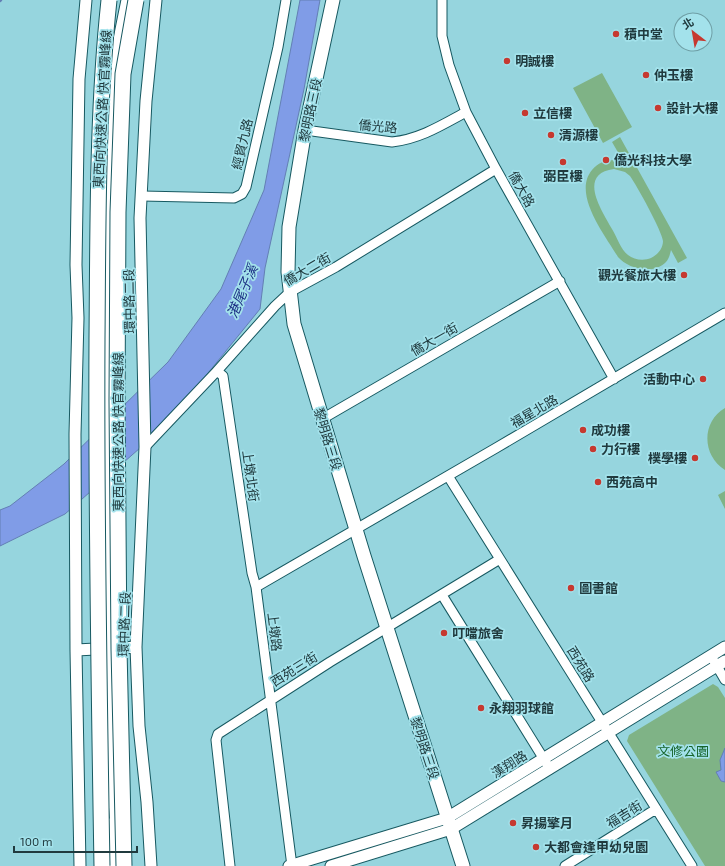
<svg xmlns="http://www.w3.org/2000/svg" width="725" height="866" font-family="'Exo 2','Noto Sans TC',sans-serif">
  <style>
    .green { fill: #7fb386; fill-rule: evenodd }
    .water { fill: #809ce7; stroke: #637fb4 }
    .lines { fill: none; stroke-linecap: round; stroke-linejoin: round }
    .stream { stroke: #637fb4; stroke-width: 2.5 }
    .minor-casing { stroke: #175961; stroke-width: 11 }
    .tertiary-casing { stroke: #175961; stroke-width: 13 }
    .secondary-casing { stroke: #175961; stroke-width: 15 }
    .minor { stroke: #fff; stroke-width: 9 }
    .tertiary { stroke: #fff; stroke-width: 11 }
    .secondary { stroke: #fff; stroke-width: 13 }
    .trunk-bridge-casing { stroke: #175961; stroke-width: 17; stroke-linecap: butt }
    .trunk-bridge { stroke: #fff; stroke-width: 15 }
    .poi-dot { fill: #c63930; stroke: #a3e2eb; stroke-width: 1.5 }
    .labels { text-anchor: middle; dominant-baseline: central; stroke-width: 3.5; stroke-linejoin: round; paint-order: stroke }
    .poi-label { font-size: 13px; font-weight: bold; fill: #203a3e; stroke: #a3e2eb; text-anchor: start }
    .street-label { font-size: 13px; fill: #203a3e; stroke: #a3e2eb }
    .park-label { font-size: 13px; fill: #17652c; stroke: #a3e2eb }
    .water-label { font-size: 14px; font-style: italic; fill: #1d3085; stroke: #a3e2eb }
  </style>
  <rect width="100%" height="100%" fill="#96d5de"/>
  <path class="green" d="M602,73L632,127L603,143L573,88Z
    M620,137L687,258L678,263L671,250C670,254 669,259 666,262C654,275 628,269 618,257C605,235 572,194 592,170C600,160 610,159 623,161L612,142ZM614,169L625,172L630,176C637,186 662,231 663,241C663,249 657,255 651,258C644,261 634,260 628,255C621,250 617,237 612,229C603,212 576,174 614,169Z
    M725,408V470C702,456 701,422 725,408Z
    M725,491V509L718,495Z
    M713,684L718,687L725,698V866H705L627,741L629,735Z"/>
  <path class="water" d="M300,0H320L304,89L265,268L260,309L165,426L65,514L0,546V510L10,506L64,464L168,362L221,289L264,190Z
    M725,748V782L721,781L716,772L721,770L720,760Z"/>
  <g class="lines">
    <path class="stream" d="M0,1L1,0"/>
    <g class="minor-casing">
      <path id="minor" d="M442,0V36L449,65L466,112L496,169L614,379
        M305,130L392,142C420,139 442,125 466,112
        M142,196L234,198L242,194L246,187L278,47L286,0
        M217,371L223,376L252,573L256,587
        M322,419L560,281
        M145,447L217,371L275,306L290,292L336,267L496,169
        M448,476L692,866
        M442,595L550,769
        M711,656L725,680
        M230,866L216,740L218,734L330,662L500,559
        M292,866L256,587L496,448L725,313
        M565,866L656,809"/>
    </g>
    <g class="tertiary-casing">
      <path id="tertiary" d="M110,332L112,127L116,54L127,0
        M110,455V733L116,832
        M104,465L106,324
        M76,650L136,647
        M110,824L113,866
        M80,866L76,650L75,434L78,318L76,265L79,79L86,0
        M151,866L147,802L139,726L136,647L145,447L140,218L146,101L156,0
        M289,866L447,818L725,647
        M331,866L451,829L725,661"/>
    </g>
    <g class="secondary-casing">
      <path id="secondary" d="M333,0L305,130L289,227L288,272L294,324L364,556L463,866"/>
    </g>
    <use href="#minor" class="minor"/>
    <use href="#tertiary" class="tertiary"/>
    <use href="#secondary" class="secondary"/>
    <g class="trunk-bridge-casing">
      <path id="trunk-bridge" d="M102,866C99,690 96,515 97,339C98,226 97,113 109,0
        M124,866L119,649L117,401L118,212L123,74L136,0"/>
    </g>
    <use href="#trunk-bridge" class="trunk-bridge"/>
  </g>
  <g class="poi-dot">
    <circle cx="616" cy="34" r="4"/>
    <circle cx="507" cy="61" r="4"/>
    <circle cx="646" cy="75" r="4"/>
    <circle cx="658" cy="108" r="4"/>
    <circle cx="525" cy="113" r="4"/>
    <circle cx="551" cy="135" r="4"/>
    <circle cx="606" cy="160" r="4"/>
    <circle cx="563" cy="162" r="4"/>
    <circle cx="684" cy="275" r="4"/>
    <circle cx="703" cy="379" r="4"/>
    <circle cx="583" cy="430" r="4"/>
    <circle cx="593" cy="449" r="4"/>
    <circle cx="695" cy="458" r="4"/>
    <circle cx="598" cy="482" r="4"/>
    <circle cx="571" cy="588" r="4"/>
    <circle cx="444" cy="633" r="4"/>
    <circle cx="481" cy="708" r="4"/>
    <circle cx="513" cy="823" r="4"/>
    <circle cx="536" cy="847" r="4"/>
  </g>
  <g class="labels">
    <g class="poi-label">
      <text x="624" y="34">積中堂</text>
      <text x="515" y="61">明誠樓</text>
      <text x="654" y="75">仲玉樓</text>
      <text x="666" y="108">設計大樓</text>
      <text x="533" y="113">立信樓</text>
      <text x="559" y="135">清源樓</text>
      <text x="614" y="160">僑光科技大學</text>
      <text x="563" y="176" text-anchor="middle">弼臣樓</text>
      <text x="676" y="275" text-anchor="end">觀光餐旅大樓</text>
      <text x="695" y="379" text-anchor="end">活動中心</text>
      <text x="591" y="430">成功樓</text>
      <text x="601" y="449">力行樓</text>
      <text x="687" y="458" text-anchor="end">樸學樓</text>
      <text x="606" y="482">西苑高中</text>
      <text x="579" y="588">圖書館</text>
      <text x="452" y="633">叮噹旅舍</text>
      <text x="489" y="708">永翔羽球館</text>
      <text x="521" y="823">昇揚擎月</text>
      <text x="544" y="847">大都會逢甲幼兒園</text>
    </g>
    <g class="street-label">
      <text transform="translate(102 109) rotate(-87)">東西向快速公路 快官霧峰線</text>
      <text transform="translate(310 110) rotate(-78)">黎明路三段</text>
      <text transform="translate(378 126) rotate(5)">僑光路</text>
      <text transform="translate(242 144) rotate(-77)">經貿九路</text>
      <text transform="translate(522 189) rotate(61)">僑大路</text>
      <text transform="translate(307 269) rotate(-30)">僑大二街</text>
      <text transform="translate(129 301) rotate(-91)">環中路二段</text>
      <text transform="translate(434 339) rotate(-30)">僑大一街</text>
      <text transform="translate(534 411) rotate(-30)">福星北路</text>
      <text transform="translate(118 432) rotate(-90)">東西向快速公路 快官霧峰線</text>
      <text transform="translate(328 439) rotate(73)">黎明路三段</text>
      <text transform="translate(251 476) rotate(82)">上墩北街</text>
      <text transform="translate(124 624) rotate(-88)">環中路二段</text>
      <text transform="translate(275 632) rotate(83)">上墩路</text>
      <text transform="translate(581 664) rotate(58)">西苑路</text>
      <text transform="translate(294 669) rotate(-32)">西苑三街</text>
      <text transform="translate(425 748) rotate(72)">黎明路三段</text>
      <text transform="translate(509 764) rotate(-32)">漢翔路</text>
      <text transform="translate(624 814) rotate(-32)">福吉街</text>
    </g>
    <g class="park-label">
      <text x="683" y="751">文修公園</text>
    </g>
    <g class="water-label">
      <text transform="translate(242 291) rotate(-67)">港尾子溪</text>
    </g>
  </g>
  <g transform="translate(693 32) rotate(329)"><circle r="19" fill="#a3e2eb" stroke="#6f9fa6"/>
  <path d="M0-3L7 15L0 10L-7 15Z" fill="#c63930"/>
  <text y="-6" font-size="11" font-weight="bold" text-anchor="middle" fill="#203a3e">北</text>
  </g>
  <path d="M14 846v6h123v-6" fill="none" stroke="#203a3e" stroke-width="2"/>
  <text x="20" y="846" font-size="12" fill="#203a3e" stroke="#a3e2eb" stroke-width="3" paint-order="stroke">100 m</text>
</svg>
